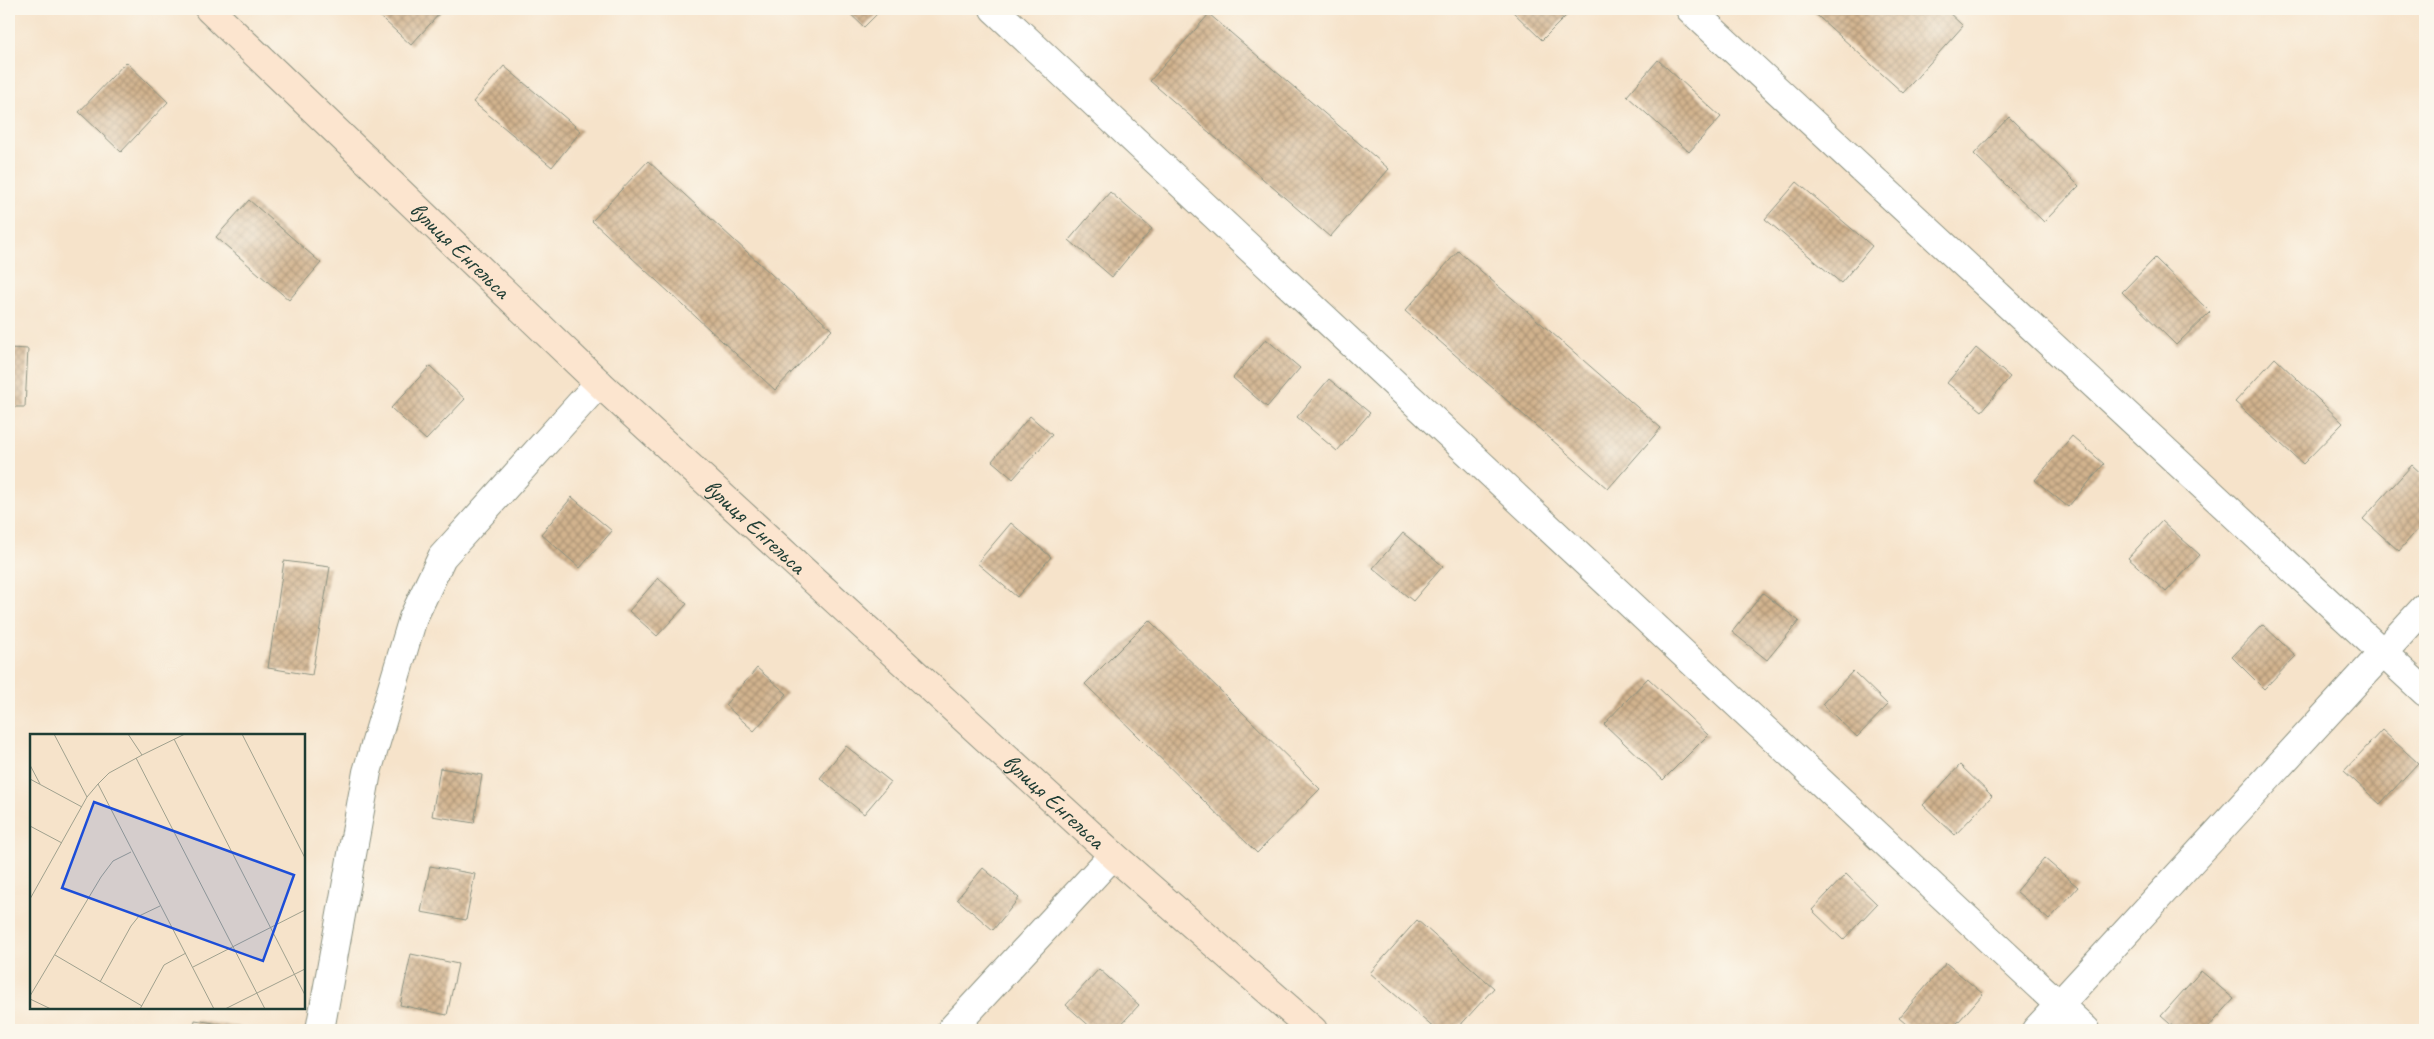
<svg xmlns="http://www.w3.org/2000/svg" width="2434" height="1039" font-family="Caveat,sans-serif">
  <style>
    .building { fill: url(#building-cross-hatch) }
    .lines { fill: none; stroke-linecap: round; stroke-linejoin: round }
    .street-casing { stroke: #8a907f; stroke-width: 30 }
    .secondary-casing { stroke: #8a907f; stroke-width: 30 }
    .street { stroke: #fff; stroke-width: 28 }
    .secondary { stroke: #fce5cf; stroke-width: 28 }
    .labels { text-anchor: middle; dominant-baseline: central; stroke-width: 4.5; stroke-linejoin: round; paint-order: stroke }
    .street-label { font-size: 24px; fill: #1f3d34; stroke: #fbf7ec }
    .inset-road { fill: none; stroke: #a0a18e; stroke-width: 1 }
    .view { fill: #1d4ed8; fill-opacity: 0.15; stroke: #1d4ed8; stroke-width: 2.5 }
    .inset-edge { fill: none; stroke: #1f3d34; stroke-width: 2.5 }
  </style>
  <defs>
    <pattern id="building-cross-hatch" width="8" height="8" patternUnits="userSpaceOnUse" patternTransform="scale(1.25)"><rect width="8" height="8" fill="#d2b38e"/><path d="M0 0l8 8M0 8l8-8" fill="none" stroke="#aa9375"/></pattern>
  </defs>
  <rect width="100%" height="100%" fill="#fbf7ec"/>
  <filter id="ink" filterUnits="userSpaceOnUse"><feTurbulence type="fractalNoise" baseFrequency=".02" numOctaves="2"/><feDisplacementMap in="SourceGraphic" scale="10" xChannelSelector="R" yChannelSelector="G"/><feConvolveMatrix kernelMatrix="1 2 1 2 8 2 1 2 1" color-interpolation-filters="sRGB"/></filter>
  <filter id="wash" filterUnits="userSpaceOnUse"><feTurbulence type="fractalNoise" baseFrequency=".0096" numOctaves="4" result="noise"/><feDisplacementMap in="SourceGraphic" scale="20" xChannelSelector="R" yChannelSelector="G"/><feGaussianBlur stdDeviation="1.12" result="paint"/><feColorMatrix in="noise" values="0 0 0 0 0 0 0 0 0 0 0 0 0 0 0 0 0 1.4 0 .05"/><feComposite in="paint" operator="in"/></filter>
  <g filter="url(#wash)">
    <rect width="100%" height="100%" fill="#f6e3ca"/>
    <g id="blocks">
      <path class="building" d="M372,9H436L440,13L411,45Z
        M845,9H882L864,27Z
        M1510,9H1573L1542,40Z
        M1810,9H1945L1963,26L1903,93Z
        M1209,14L1389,169L1330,237L1150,81Z
        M1658,60L1721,117L1689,152L1627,96Z
        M126,62L168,102L121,152L79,112Z
        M504,66L581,131L552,167L473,102Z
        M2009,117L2079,186L2044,222L1974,154Z
        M648,161L832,330L775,390L592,221Z
        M1797,182L1872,246L1841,283L1765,219Z
        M1110,192L1152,229L1112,277L1069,240Z
        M249,200L321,263L289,300L216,237Z
        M1458,251L1661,428L1608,489L1405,311Z
        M2155,258L2210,312L2176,345L2122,292Z
        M1266,339L1300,368L1267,407L1233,378Z
        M9,348L28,349L25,407H9Z
        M1976,348L2010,377L1982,411L1947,383Z
        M2275,358L2343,423L2303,464L2235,402Z
        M430,366L465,399L426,440L391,408Z
        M1329,379L1370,413L1337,451L1297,417Z
        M1030,416L1052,435L1013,479L992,461Z
        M2072,436L2104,464L2068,507L2035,480Z
        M2412,465L2425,477V521L2399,551L2363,519Z
        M572,497L612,531L580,568L541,534Z
        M2162,521L2200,555L2166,592L2128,558Z
        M1011,523L1051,557L1017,597L977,563Z
        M1403,533L1443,566L1413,601L1373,568Z
        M284,561L330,567L312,675L268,668Z
        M658,578L687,604L657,636L629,611Z
        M1763,593L1799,621L1767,660L1732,632Z
        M1149,620L1320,789L1257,853L1085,684Z
        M2263,625L2296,656L2264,689L2232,657Z
        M757,668L787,694L754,731L725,705Z
        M1853,671L1888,705L1857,737L1822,704Z
        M1648,678L1708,735L1663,780L1604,724Z
        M2382,730L2418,763L2380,804L2344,771Z
        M846,746L891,782L864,814L820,778Z
        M1960,765L1992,796L1955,835L1923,805Z
        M440,768L482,775L474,823L432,816Z
        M2044,858L2078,887L2049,920L2016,891Z
        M430,866L475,874L466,920L421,912Z
        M983,868L1019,898L993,930L957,899Z
        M1846,874L1877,904L1843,940L1812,910Z
        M1417,920L1494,988L1456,1030H1436L1370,973Z
        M411,954L458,964L447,1015L400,1005Z
        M1946,963L1983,994L1951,1030H1913L1899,1018Z
        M1099,969L1139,1005L1116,1030H1094L1066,1005Z
        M2201,971L2234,999L2206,1030H2177L2161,1016Z
        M195,1020L240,1027V1030H193Z"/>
    </g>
  </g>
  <g filter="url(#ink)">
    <use href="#blocks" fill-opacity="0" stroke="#8a907f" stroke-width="1"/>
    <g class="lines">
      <g class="street-casing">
        <path id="street" d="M994,9L2086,1030
          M1690,9L2425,692
          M320,1030L367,772L413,618L442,557L599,383
          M951,1030L1113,855
          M2036,1030L2425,607"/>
      </g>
      <g class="secondary-casing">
        <g id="secondary">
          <path id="s1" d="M209,9L599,383L1113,855L1313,1030"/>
        </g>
      </g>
      <use href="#street" class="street"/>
      <use href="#secondary" class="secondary"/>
    </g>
  </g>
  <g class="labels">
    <g class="street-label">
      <text stroke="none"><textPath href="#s1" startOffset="348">вулиця Енгельса</textPath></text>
      <text stroke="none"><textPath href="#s1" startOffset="752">вулиця Енгельса</textPath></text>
      <text stroke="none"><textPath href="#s1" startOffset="1158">вулиця Енгельса</textPath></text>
    </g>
  </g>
  <g transform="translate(30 734)">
    <rect width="275" height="275" fill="#f6e3ca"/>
    <path class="inset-road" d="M24,0L57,63M98,0L112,21M212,0L275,124M144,5L275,261M106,24L235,275M0,31L10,50M0,45L52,73M68,50L184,275M0,92L32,109M0,165L57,63L68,50L79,39L112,21L155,0M25,221L112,272M163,233L275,176M70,248L101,192L109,182L130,172M0,262L71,143L83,127L101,118M0,265L21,275M110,275L134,231L156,219M195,275L275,235"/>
    <path class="view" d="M64,68L264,141L233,227L32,154Z"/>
    <rect width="275" height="275" class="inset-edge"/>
  </g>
  <rect width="2434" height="1039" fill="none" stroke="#fbf7ec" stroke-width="30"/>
</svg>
